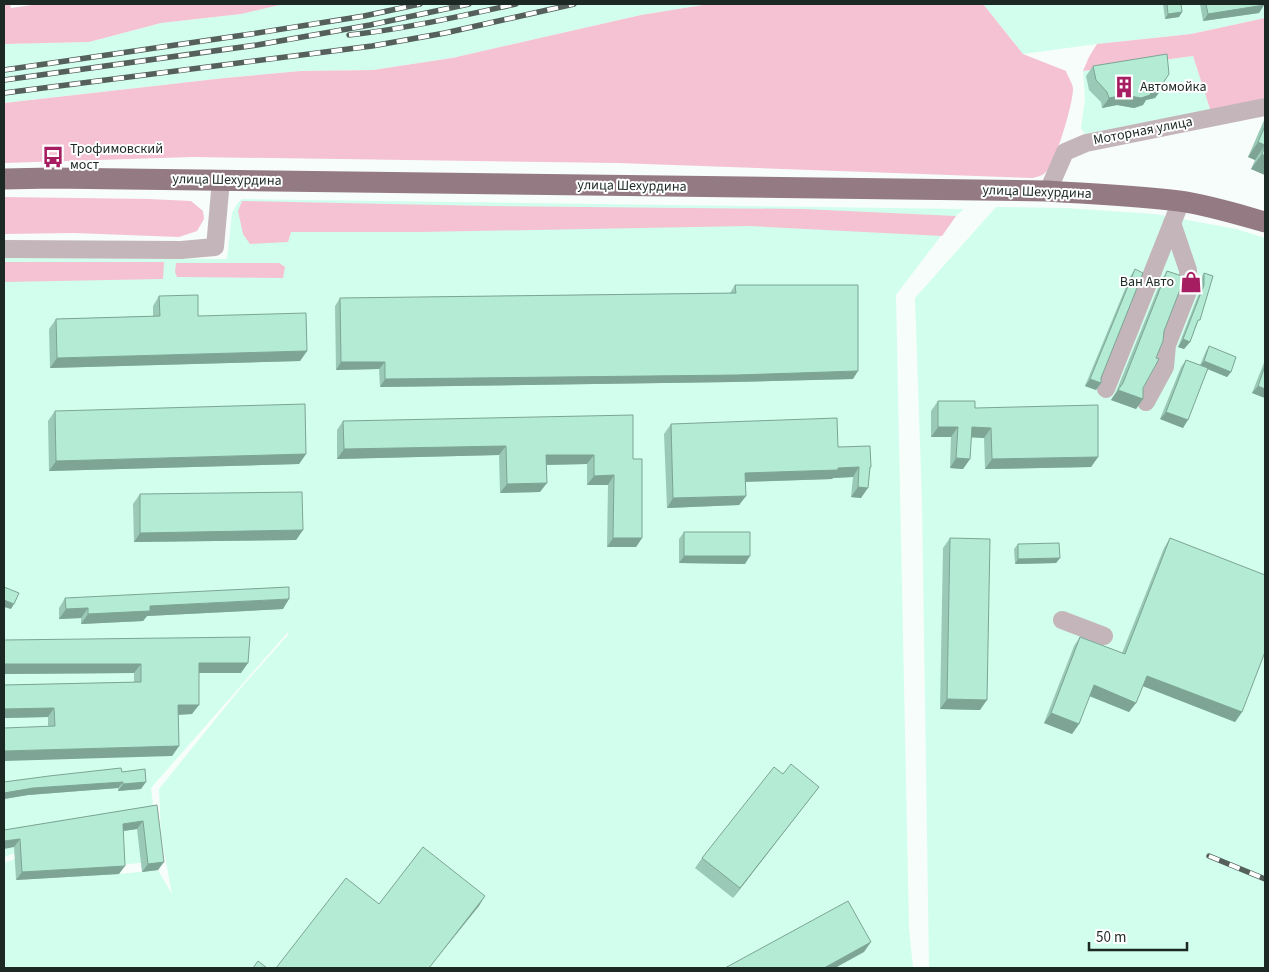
<svg xmlns="http://www.w3.org/2000/svg" width="1269" height="972" font-family="'Source Sans 3',sans-serif">
  <style>
    .built { fill: #d2feed }
    .green { fill: #f4c2d3 }
    .lines { fill: none; stroke-linecap: round; stroke-linejoin: round }
    .minor { stroke: #c4b5ba; stroke-width: 18 }
    .major { stroke: #947a82; stroke-width: 21 }
    .rail-casing { stroke: #55605c; stroke-width: 5.5 }
    .rail { stroke: #fff; stroke-width: 4; stroke-dasharray: 11; stroke-linecap: butt }
    .wall { fill: #9acab7 }
    .shaded-wall { fill: #7da495 }
    .building { fill: #b3ebd5; stroke: #7da495 }
    .labels { text-anchor: middle; dominant-baseline: central; stroke-width: 4; stroke-linejoin: round; paint-order: stroke }
    .poi-label { font-size: 14px; fill: #1b2823; stroke: #fff; text-anchor: start }
    .street-label { font-size: 14px; fill: #1b2823; stroke: #fff }
  </style>
  <rect width="100%" height="100%" fill="#f7fdfa"/>
  <path class="built" d="M284,4H709L641,15L452,58L373,70L301,71L225,78L4,103V44L89,42L161,23L241,14Z
    M983,4H1265V18L1191,34L1097,44L1023,54Z
    M1193,56L1211,112L1085,134L1081,128L1085,99L1083,71Z
    M242,199L964,209L956,216L896,295L909,928L913,968H4V863L15,859L16,880L119,874L158,870L172,894L161,835L159,789L240,689L288,635V632L151,788L160,861L17,875L15,853L4,857V258L227,259L232,213L237,204Z
    M996,207L1066,208L1155,214L1236,229L1265,238V968H929L922,502L915,298Z"/>
  <path class="green" d="M4,4H10L11,8L39,4H284L241,14L161,23L89,42L4,44Z
    M709,4H983L1023,54L1066,71C1068,77 1073,84 1073,89C1073,104 1055,166 1044,174C1041,176 1036,177 1033,178L618,163L193,157L4,163V103L225,78L301,71L373,70L452,58L641,15Z
    M1265,18V101L1211,112L1193,56L1083,71L1089,57L1097,44L1191,34Z
    M4,197L149,199L191,201L203,211L204,219L197,231L179,237L74,233L4,234Z
    M242,201L489,206L803,209L956,216L942,236L748,226L421,232H291L288,242L250,244L243,234L238,211Z
    M4,262H164L163,279L4,282Z
    M176,263H279L285,267L283,278L177,277L175,272Z"/>
  <g class="lines">
    <path class="minor" d="M1048,191L1065,152L1086,143L1265,107
      M4,249L181,250L215,247L221,180
      M1106,389L1181,201
      M1146,402L1165,367L1167,345L1189,289L1188,270L1172,223
      M1062,620L1104,636"/>
    <path class="major" d="M4,179L52,178L1048,191C1092,194 1136,196 1179,201C1208,205 1237,214 1265,222"/>
    <g class="rail-casing">
      <path id="rail" d="M349,35C405,29 461,16 516,4
        M4,70L251,34L364,16L420,4
        M4,80L257,45L370,25L469,4
        M4,93L372,46L445,33L574,4
        M1209,856L1265,879"/>
    </g>
    <use href="#rail" class="rail"/>
  </g>
  <path class="wall" d="M1163,4H1181L1182,12L1179,17L1165,19Z
    M1200,4H1264V5L1259,13L1203,21Z
    M1093,66L1162,84L1155,98L1146,100L1143,105L1134,108L1117,105L1102,108L1101,102L1089,90L1086,76Z
    M1265,118V175L1251,169L1255,160L1248,157Z
    M1135,269L1101,378V383L1096,390L1085,386L1130,277Z
    M1167,271L1164,331L1156,358L1143,388V399L1136,409L1111,400L1116,392L1161,281Z
    M1204,273L1213,276L1197,324L1190,342L1184,349L1178,347L1199,293V281Z
    M735,285L853,379L732,382L380,387L379,369L336,370L335,306L340,298L730,293Z
    M159,296L198,316L307,351L300,361L50,368L49,329L56,319L153,316V306Z
    M1209,346L1231,372L1227,377L1208,369L1183,428L1160,419L1181,367L1186,360L1200,365L1206,351Z
    M1265,360V398L1252,393Z
    M938,401L975,408L1098,457L1091,467L985,469L984,438L971,437L970,459L963,469L950,468L951,437H931V411Z
    M55,411L306,454L299,464L49,471L48,421Z
    M343,421L633,459L642,538L636,547H607L608,485H587V464L546,465L540,492L500,493L499,455L337,459V430Z
    M671,424L838,447L871,467L870,469L861,498L851,497L853,477L833,478L832,479L745,482L746,496L739,505L667,508L664,434Z
    M140,494L303,530L296,540L134,542L133,504Z
    M684,532L745,564L679,563V539Z
    M950,538L980,710L940,709L943,548Z
    M1170,538L1242,712L1235,722L1143,686L1136,703L1129,712L1089,696L1079,724L1072,734L1044,723L1074,646L1080,637L1122,653L1164,548Z
    M1018,544L1060,558L1056,563L1015,564L1014,549Z
    M65,598L283,609L147,616L143,621L81,624V618L59,619V608Z
    M4,640L241,673H199L192,714L178,715L179,746L172,756L48,727V717L4,718V685L134,682V673L4,674Z
    M122,772L141,789L118,791V788L28,795L4,799V782Z
    M783,774L819,787L733,898L695,868L702,858Z
    M157,805L158,870L142,872L137,829L123,831L119,874L16,880L14,847L4,830Z"/>
  <path class="shaded-wall" d="M1264,5L1259,13L1203,21L1208,14Z
    M1182,12L1179,17L1165,19L1168,14Z
    M1159,89H1162L1155,98L1146,100L1143,105L1134,108L1117,105L1102,108L1109,98Z
    M1258,142L1265,145L1255,160L1248,157Z
    M1262,154L1265,156V175L1251,169Z
    M1183,339L1190,342L1184,349L1178,347Z
    M307,351L300,361L50,368L57,358Z
    M1204,361L1231,372L1227,377L1200,366Z
    M341,362H385L379,369L336,370Z
    M858,371L853,379L732,382L380,387L385,379Z
    M1090,379L1101,383L1096,390L1085,386Z
    M1258,386L1265,389V398L1252,393Z
    M1118,390L1143,399L1136,409L1111,400Z
    M1166,412L1188,420L1183,428L1160,419Z
    M938,427H958L951,437H931Z
    M972,427L991,428L984,438L965,437Z
    M506,446L499,455L337,459L344,449Z
    M306,454L299,464L49,471L56,461Z
    M546,455H594L587,464L540,465Z
    M1098,457L1091,467L985,469L992,459Z
    M956,458L970,459L963,469L950,468Z
    M859,467L853,477L833,478L832,479L738,482L745,473Z
    M614,475L608,485H587L594,476Z
    M547,483L540,492L500,493L507,484Z
    M858,487L868,488L861,498L851,497Z
    M746,496L739,505L667,508L673,498Z
    M303,530L296,540L134,542L140,533Z
    M613,538H642L636,547H607Z
    M684,556H750L745,564L679,563Z
    M1060,558L1056,563L1015,564L1018,559Z
    M289,599L283,609L147,616L143,621L81,624L88,614L150,606Z
    M4,600L14,604L11,609L4,607Z
    M88,608L81,618L59,619L66,609Z
    M199,663H248L241,673H192Z
    M4,664H141L134,673L4,674Z
    M1147,676L1242,712L1235,722L1140,685Z
    M1094,685L1136,703L1129,712L1087,695Z
    M947,699L987,700L980,710L940,709Z
    M178,705H199L192,714L171,715Z
    M54,708L48,717L4,718V709Z
    M1051,713L1079,724L1072,734L1044,723Z
    M179,746L172,756L4,761V751Z
    M123,782L118,788L28,795L4,799V793L33,788Z
    M146,782L141,789L118,791L123,784Z
    M819,787L812,796L733,898L740,888Z
    M143,821L137,829L117,832L123,824Z
    M20,839L14,847L4,849V841Z
    M164,862L158,870L142,872L148,864Z
    M125,866L119,874L16,880L22,872Z
    M485,896L479,906L429,968Z
    M871,942L864,952L835,968H824Z"/>
  <path class="building" d="M1167,4H1181L1182,12L1168,14Z
    M1206,4H1264V5L1208,14Z
    M1167,54L1169,74L1163,83L1162,89L1152,90L1150,95L1141,98L1124,95L1109,98L1107,92L1096,80L1093,66Z
    M1265,126V145L1258,142Z
    M1265,146V156L1262,154Z
    M1135,269L1143,273L1101,378V383L1090,379Z
    M1167,271L1185,277L1164,331L1163,341L1156,358L1159,359L1143,388V399L1118,390L1123,383Z
    M1204,273L1213,276L1200,320H1198L1190,342L1183,339L1204,285Z
    M735,285H858V371L737,375L385,379V362H341L340,298L736,293Z
    M198,295V316L306,313L307,351L57,358L56,319L160,316L159,296Z
    M1209,346L1236,357L1231,372L1204,361Z
    M1186,360L1208,368L1188,420L1166,412Z
    M1265,366V389L1258,386Z
    M938,401H975V408L1098,405V457L992,459L991,428L972,427L970,459L956,458L958,427H938Z
    M305,404L306,454L56,461L55,411Z
    M633,415V459H642V538H613L614,475L594,476V455H546L547,483L507,484L506,446L344,449L343,421Z
    M837,418L838,447L870,446L871,467H870L868,488L858,487L859,467L838,468V470L745,473L746,496L673,498L671,424Z
    M302,492L303,530L140,533V494Z
    M684,532H750V556H684Z
    M950,538L990,539L987,700L947,699Z
    M1170,538L1265,575V652L1242,712L1147,676L1136,703L1094,685L1079,724L1051,713L1080,637L1125,654Z
    M1059,543L1060,558L1018,559V544Z
    M4,587L19,593L14,604L4,600Z
    M289,587V599L150,606V611L88,614V608L66,609L65,598Z
    M250,637L248,663H199V705H178L179,746L4,751V728L55,726L54,708L4,709V685L141,682V664H4V640Z
    M791,764L819,787L740,888L702,858L774,767L783,774Z
    M121,768L122,772L145,769L146,782L123,784V782L33,788L4,793V782L49,776Z
    M157,805L164,862L148,864L143,821L123,824L125,866L22,872L20,839L4,841V830Z
    M423,847L485,896L429,968H276L346,878L379,904Z
    M848,901L871,942L824,968H725Z
    M258,961L267,968H253Z"/>
  <defs>
    <g id="building-bare" transform="scale(1.725)"><path d="M-4-6H4V6H1V3H-1V6H-4ZM-2.5-4.3h1.7v1.8h-1.7ZM.8-4.3h1.7v1.8H.8ZM-2.5-1h1.7V.8h-1.7ZM.8-1h1.7V.8H.8Z" fill="#a71d62" stroke="#fff" stroke-width="2.5" paint-order="stroke"/></g>
    <g id="bus-bare" transform="scale(1.725)"><path d="M-5-6H5V4H4V6H2V4H-2V6H-4V4H-5ZM-3.5-4V0h7V-4ZM-3.5 1.2v1.5H-2V1.2ZM2 1.2v1.5H3.5V1.2Z" fill="#a71d62" stroke="#fff" stroke-width="2.5" paint-order="stroke"/></g>
    <g id="shop-bare" transform="scale(1.725)"><path d="M-5-2.5h2.3a2.7 3.5 0 0 1 5.4 0H5L5.5 6h-11ZM-1.5-2.5h3a1.5 2.3 0 0 0-3 0Z" fill="#a71d62" stroke="#fff" stroke-width="2.5" paint-order="stroke"/></g>
  </defs>
  <g fill-rule="evenodd">
    <use href="#building-bare" x="1124" y="87"/>
    <use href="#bus-bare" x="53" y="157"/>
    <use href="#shop-bare" x="1191" y="282"/>
  </g>
  <g class="labels">
    <g class="poi-label">
      <text x="1140" y="87">Автомойка</text>
      <text x="70" y="149">Трофимовский<tspan x="70" dy="16">мост</tspan></text>
      <text x="1174" y="282" text-anchor="end">Ван Авто</text>
    </g>
    <g class="street-label">
      <text transform="translate(1143 131) rotate(-11)">Моторная улица</text>
      <text transform="translate(227 180) rotate(1)">улица Шехурдина</text>
      <text transform="translate(632 186) rotate(1)">улица Шехурдина</text>
      <text transform="translate(1037 192) rotate(2)">улица Шехурдина</text>
    </g>
  </g>
  <rect width="1269" height="972" fill="none" stroke="#1b2823" stroke-width="10"/>
  <path d="M1089 942v8h98v-8" fill="none" stroke="#1b2823" stroke-width="2.5"/>
  <text x="1096" y="942" font-size="15" fill="#1b2823" stroke="#ffffff" stroke-width="4" paint-order="stroke">50 m</text>
</svg>
